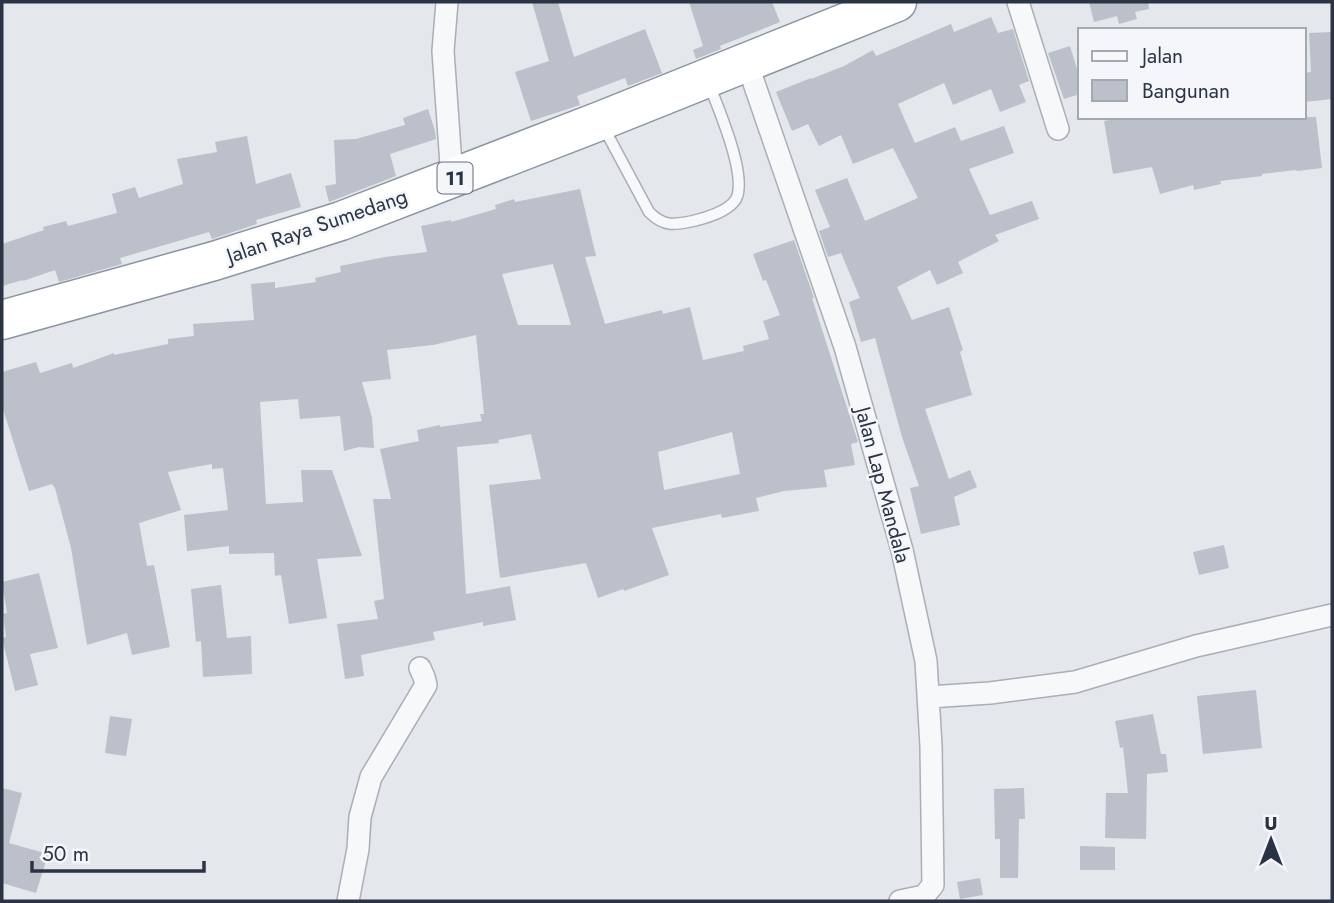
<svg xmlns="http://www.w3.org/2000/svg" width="1334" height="903" font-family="Jost,sans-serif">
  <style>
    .building { fill: #bbc0ca; fill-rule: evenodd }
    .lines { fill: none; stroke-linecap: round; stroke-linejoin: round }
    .lane-casing { stroke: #a9aeb7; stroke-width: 13 }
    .street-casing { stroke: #a9aeb7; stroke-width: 24 }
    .highway-casing { stroke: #8b94a3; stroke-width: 41 }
    .lane { stroke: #f7f8fa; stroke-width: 10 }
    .street { stroke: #f7f8fa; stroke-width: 21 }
    .highway { stroke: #fff; stroke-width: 38 }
    .labels { text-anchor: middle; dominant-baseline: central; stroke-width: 5; stroke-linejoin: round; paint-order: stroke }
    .shield { fill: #f4f6f9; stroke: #676e7b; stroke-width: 2 }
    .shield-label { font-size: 19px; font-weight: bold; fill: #2b3445 }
    .street-label { font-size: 21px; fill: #2b3445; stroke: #f4f6f9 }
  </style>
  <rect width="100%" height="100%" fill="#e4e7ec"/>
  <path class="building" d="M532,2H558L574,57L645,29L662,73L628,86L625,78L577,96L580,105L531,121L515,72L549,61Z
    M689,2H772L780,22L720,46L721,49L696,59L693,50L703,46Z
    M1089,2H1148L1149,9L1135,12L1137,19L1119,24L1117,16L1094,22Z
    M991,17L998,33L1013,29L1029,81L1019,85L1026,102L1000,112L991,89L953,105L944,83L898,104L915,143L955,127L961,141L1004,126L1014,153L969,169L990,215L1032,201L1039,219L995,235L999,241L958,262L963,273L937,285L930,270L897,287L912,320L949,307L963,350L960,352L972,395L925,409L949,479L970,470L977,487L954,497L960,525L921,534L910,488L919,486L902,437L875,338L861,342L849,302L860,298L841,253L828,257L819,231L830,227L815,190L847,178L865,221L918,198L893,148L853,164L841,135L819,146L808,124L792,131L776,92L811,78V79L844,66L873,50L876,56L951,24L954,32Z
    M1332,32V99L1304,102V73L1311,72L1309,33Z
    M1070,46L1080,79V94L1064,99L1048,53Z
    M428,109L435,131L436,139L390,154L396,176L329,202L325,186L336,184L334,140L356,139L405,125L403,118Z
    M1124,117H1316L1322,168L1297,171L1296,170L1262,174V176L1220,181L1221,184L1194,190L1193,185L1160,194L1152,167L1113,174L1104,121Z
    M247,136L256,184L291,173L301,207L256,220L257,224L212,239L209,232L120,258L122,264L59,282L55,270L23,281V280L2,286V244L44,230L43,227L66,221L68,226L117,213L112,194L135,187L139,198L183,184L177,159L217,152L215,142Z
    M580,189L596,256L585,257L605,324L662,310L663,314L690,307L703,360L744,351L743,346L769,339L763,321L780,315L766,280L763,281L753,254L794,240L814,298H812L858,442L851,444L855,465L824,470L827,487L784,491L756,498L759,511L722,518L721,514L652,528L669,575L624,591L623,589L598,598L586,563L500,578L489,485L541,479L531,434L498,440L499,443L457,447L466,594L510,586L516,620L483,626V622L433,632L435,640L361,655L364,676L345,679L337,624L378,619L374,601L384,599L373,499H391L380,449L419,441L417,430L440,425V427L482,421L480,414H484L476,335L433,345L387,350L391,379L362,382L372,418L374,448L359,447L344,451L340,416L300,419L298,399L260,402L266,504L303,502L301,470H332L362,556L317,559L327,618L289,624L281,575L275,576L274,553L229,554V546L187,551L184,515L228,510L223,468L212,469V464L168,472L181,510L139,523L147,566L154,565L170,647L132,655L127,633L87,645L71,548L55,488L52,484L29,491L2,406V372L36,362L40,373L72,363L73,368L114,353V355L168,344V339L194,336L193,324L254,320L251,284L275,282V288L316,282L315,278L341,272L340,266L385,257L427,252L421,226L451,220V222L496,209L495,205L514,199L515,202ZM553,264L571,325H518L502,274ZM732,432L740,474L664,490L658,452Z
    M1224,545L1229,568L1199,575L1193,552Z
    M39,573L58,648L30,654L38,685L15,691L2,638L6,637L3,614L7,613L2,582Z
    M221,585L227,638L251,636L252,674L203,677L201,641L196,642L191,589Z
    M1256,690L1262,748L1203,754L1197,696Z
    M1153,714L1161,754H1166L1168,772L1147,774L1146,839L1105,838L1106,793H1128L1123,747L1120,748L1115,721Z
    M110,716L132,719L126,756L105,753Z
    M2,788L22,793L9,843L48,854L36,893L2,883Z
    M1024,788L1025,819H1019L1018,878H1000V839H995L994,789Z
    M1080,846L1115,847V870H1080Z
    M980,878L983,895L960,899L957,882Z"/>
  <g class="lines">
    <g class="lane-casing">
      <path id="lane" d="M604,128L649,212C664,227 674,225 693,221C706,218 729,211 736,199C748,176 718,108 709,84"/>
    </g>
    <g class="street-casing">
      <path id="street" d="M447,2L443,51L452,179
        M1018,2L1058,129
        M747,63L845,347L902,550L926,661L931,746L933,885L924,896L900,901
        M929,697L990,693L1075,682L1196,646L1332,615
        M348,901L358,849L360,817L371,777L426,685L424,677L420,668"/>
    </g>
    <g class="highway-casing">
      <path id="highway" d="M2,320L214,261L341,221L600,121L897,2"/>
    </g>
    <use href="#lane" class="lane"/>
    <use href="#street" class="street"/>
    <use href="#highway" class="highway"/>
  </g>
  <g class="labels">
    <rect class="shield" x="437.5" y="162.5" width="35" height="31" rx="5"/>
    <g class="shield-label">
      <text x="455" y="178">11</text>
    </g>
    <g class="street-label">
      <text transform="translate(317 226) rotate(-19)">Jalan Raya Sumedang</text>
      <text transform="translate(883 485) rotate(75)">Jalan Lap Mandala</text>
    </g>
  </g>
  <rect width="1334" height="903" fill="none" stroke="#2b3445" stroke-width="7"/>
  <rect x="1078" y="28" width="228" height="91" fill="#f4f6f9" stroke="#a4a8b1" stroke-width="2"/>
  <rect x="1092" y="51" width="35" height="10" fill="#f7f8fa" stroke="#a4a8b1" stroke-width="2"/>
  <text x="1142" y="63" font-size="21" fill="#2b3445">Jalan</text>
  <rect x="1092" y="80" width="35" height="21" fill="#bbc0ca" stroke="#a4a8b1" stroke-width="2"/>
  <text x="1142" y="98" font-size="21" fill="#2b3445">Bangunan</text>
  <g transform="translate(1271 840)" stroke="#f4f6f9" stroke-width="5" paint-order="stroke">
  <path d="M0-5L12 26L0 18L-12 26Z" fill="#2b3445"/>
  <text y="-10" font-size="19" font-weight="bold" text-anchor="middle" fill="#2b3445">U</text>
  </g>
  <path d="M32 861v10h172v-10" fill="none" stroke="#2b3445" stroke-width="3.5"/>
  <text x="42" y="861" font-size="21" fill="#2b3445" stroke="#f4f6f9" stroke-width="5" paint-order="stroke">50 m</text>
</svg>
